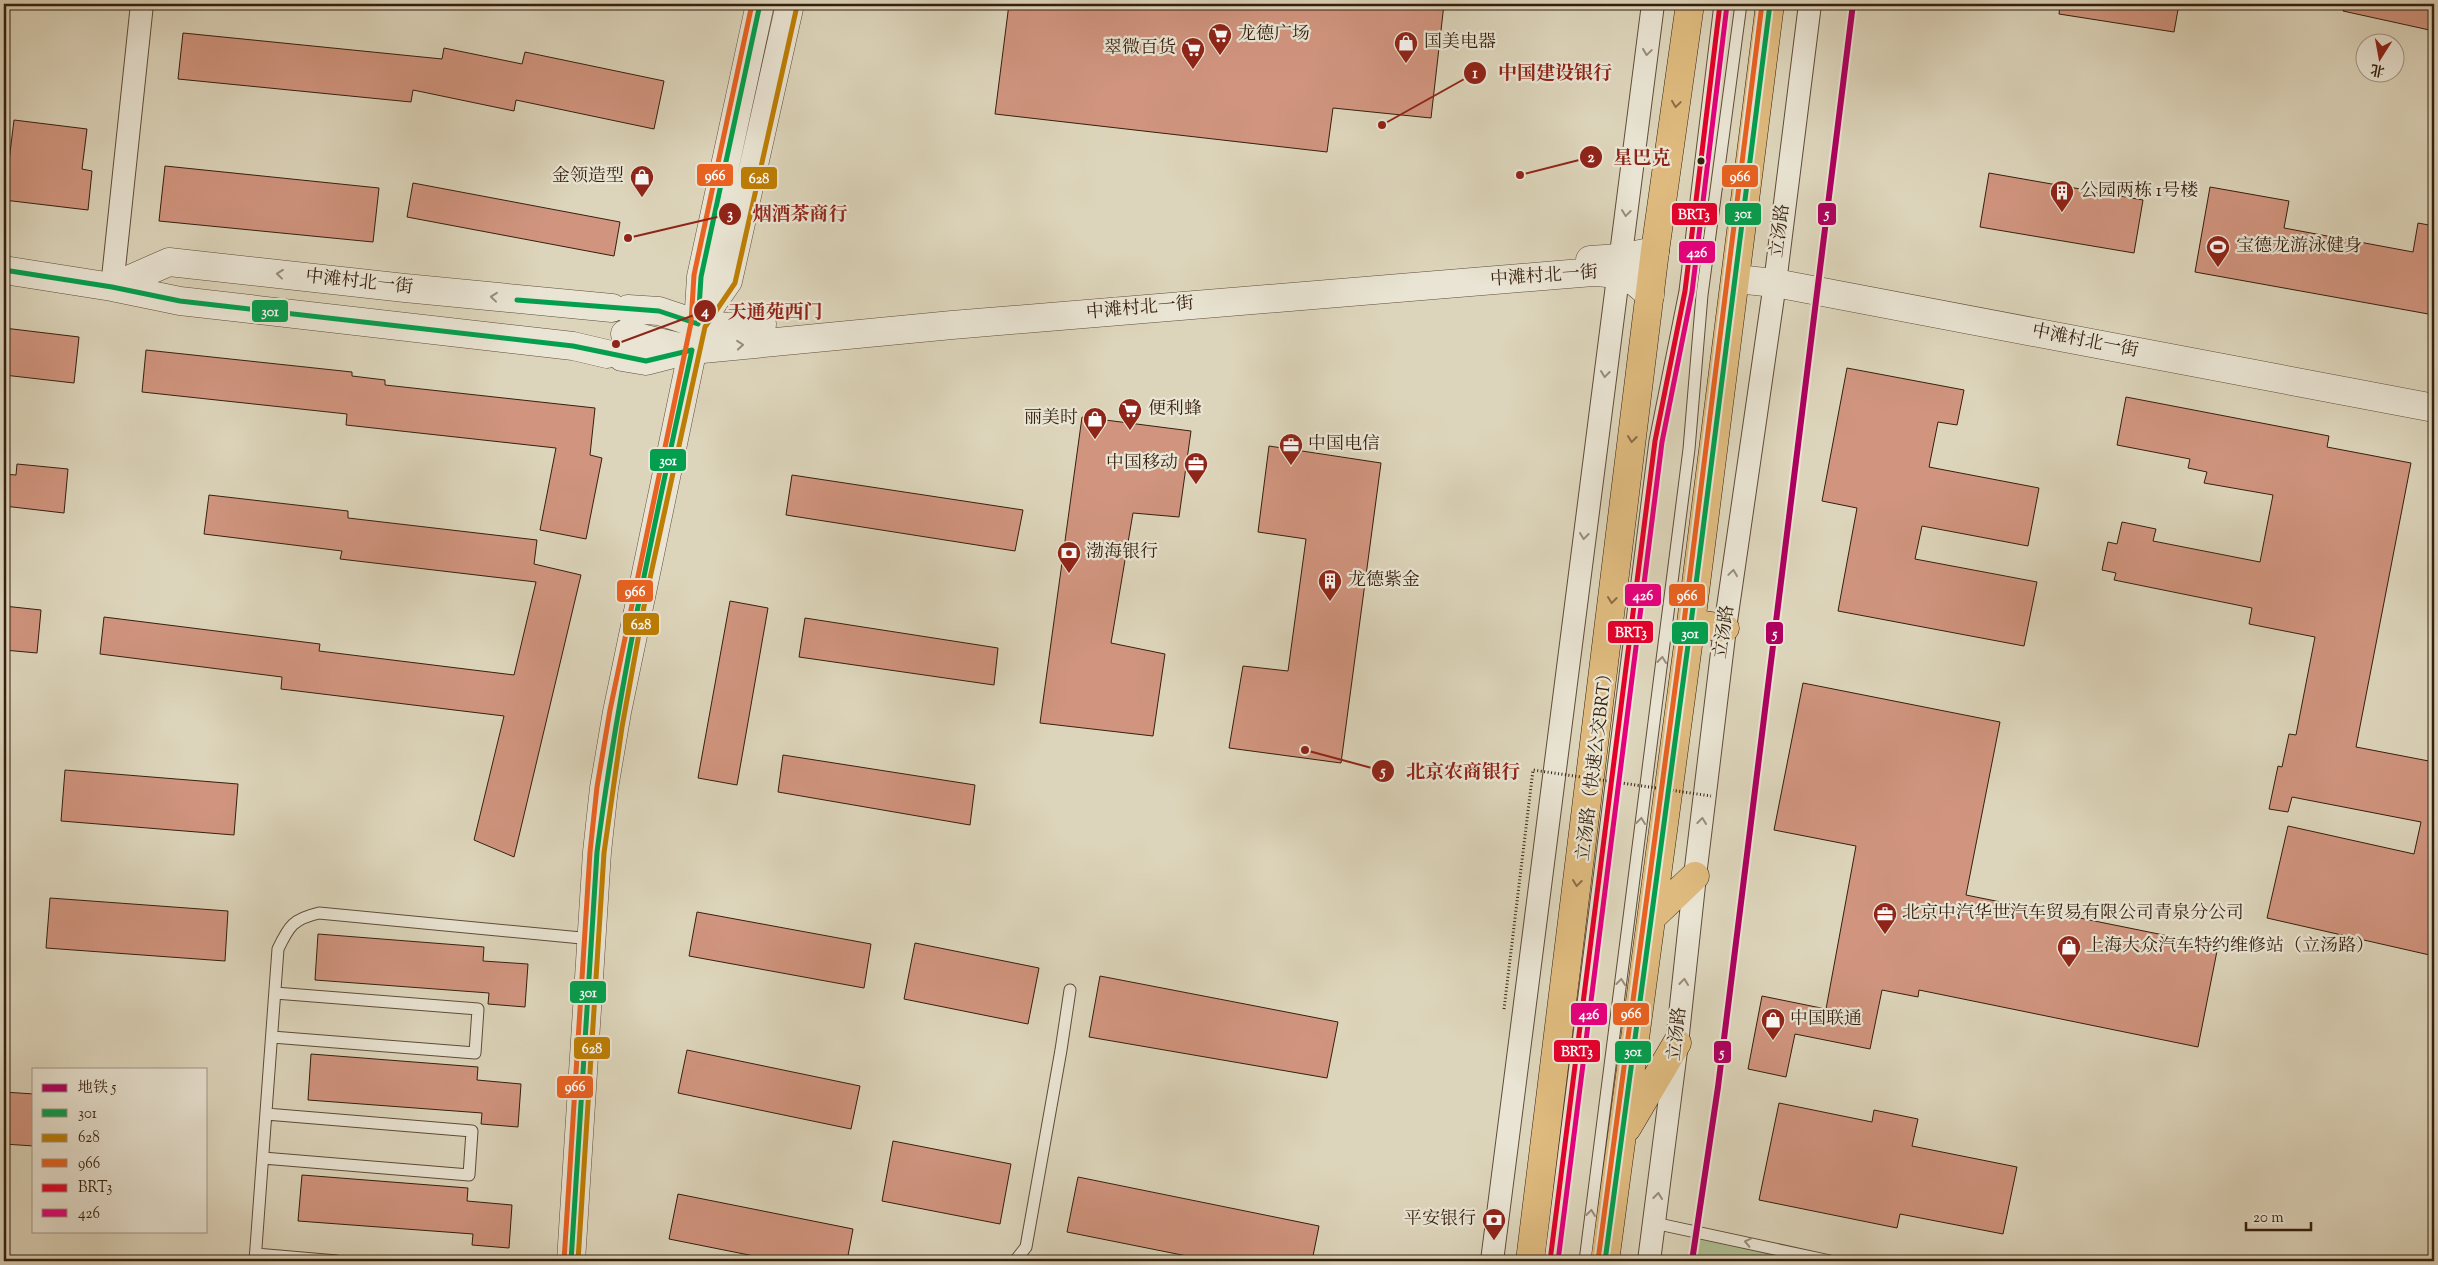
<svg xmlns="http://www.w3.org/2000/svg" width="2438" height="1265" font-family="'Sorts Mill Goudy','Noto Serif SC',serif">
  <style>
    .green { fill: #afbe92; stroke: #726e50 }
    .building { fill: #d1957f; stroke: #351f0d }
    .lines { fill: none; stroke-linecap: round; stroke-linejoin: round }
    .service-casing { stroke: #5f4c38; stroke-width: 13 }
    .minor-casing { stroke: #5f4c38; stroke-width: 24 }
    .tertiary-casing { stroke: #5f4c38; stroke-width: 29 }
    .primary-casing { stroke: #351f0d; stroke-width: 29 }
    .service { stroke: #e9e4d3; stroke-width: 11 }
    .minor { stroke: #e9e4d3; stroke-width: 22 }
    .tertiary { stroke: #e9e4d3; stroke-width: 28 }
    .primary { stroke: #deba7e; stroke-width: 28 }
    .path-bridge { stroke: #351f0d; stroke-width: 3; stroke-dasharray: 1 2.5; stroke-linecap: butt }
    .bus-1-casing { stroke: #e9e4d3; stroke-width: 9 }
    .bus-2-casing { stroke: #e9e4d3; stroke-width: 9 }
    .bus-3-casing { stroke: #e9e4d3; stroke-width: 9 }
    .bus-4-casing { stroke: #e9e4d3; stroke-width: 9 }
    .bus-5-casing { stroke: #e9e4d3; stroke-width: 9 }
    .bus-1 { stroke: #039f4e; stroke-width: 5 }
    .bus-2 { stroke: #bd7e04; stroke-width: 5 }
    .bus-3 { stroke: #e96221; stroke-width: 5 }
    .bus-4 { stroke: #e4002b; stroke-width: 5 }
    .bus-5 { stroke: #e5007d; stroke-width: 5 }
    .metro-1-casing { stroke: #e9e4d3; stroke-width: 10 }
    .metro-1 { stroke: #ae005f; stroke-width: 6 }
    .oneway { stroke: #988b7a }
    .oneway2 { stroke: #8a6c46 }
    .bus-dot { fill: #351f0d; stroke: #e9e4d3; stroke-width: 2 }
    .labels { text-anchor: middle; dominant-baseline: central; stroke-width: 4.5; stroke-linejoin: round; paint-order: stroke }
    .poi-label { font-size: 18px; fill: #351f0d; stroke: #e9e4d3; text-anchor: start }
    .street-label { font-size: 18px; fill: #351f0d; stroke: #e9e4d3 }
    .leader { fill: none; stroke: #8f2418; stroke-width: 2 }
    .callout-dot { fill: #8f2418; stroke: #e9e4d3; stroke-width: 2 }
    .mark-label { font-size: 15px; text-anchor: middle; font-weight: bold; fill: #fff }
    .callout-label { font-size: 19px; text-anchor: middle; font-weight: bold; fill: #8f2418; stroke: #e9e4d3; stroke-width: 4.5; stroke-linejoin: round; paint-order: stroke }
    .line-badge { stroke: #e9e4d3; stroke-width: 2 }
    .badge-label { font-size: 14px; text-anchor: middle; font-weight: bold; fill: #fff }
  </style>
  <rect width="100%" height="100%" fill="#ddd5bb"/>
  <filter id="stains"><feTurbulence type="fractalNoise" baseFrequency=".004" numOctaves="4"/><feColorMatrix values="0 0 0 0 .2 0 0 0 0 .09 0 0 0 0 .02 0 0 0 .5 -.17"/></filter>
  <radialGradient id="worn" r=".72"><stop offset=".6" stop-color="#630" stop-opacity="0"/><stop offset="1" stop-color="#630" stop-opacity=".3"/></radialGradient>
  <path class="green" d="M1697,1230L1830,1261H1692Z"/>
  <path class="building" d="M1009,4H1444L1431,118L1333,108L1327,152L995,114Z
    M2060,4H2179L2174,32L2059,14Z
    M2344,4H2434V31L2343,11Z
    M183,33L442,59L444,48L522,64L525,52L664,81L654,129L516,100L514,111L413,90L411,102L178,79Z
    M14,120L87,129L82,169L92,171L88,210L4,200V161H9Z
    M165,166L379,188L373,242L159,221Z
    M1989,173L2143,200L2134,253L1980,227Z
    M413,183L620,222L614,256L407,217Z
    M2210,187L2289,201L2284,228L2413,252L2418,223L2434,226V315L2195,272Z
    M4,328L79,337L74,383L4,375Z
    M146,350L352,372V376L385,380V385L595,408L590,455L602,458L586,539L540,530L556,448L346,425L347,414L142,392Z
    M1847,368L1964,390L1957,425L1938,422L1929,467L2039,488L2028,546L1922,526L1915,559L2037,582L2024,646L1838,611L1857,508L1822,501Z
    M2126,397L2329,436L2327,447L2411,463L2356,747L2434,762V956L2267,918L2288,826L2414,854L2421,822L2292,797L2288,812L2269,809L2278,766L2282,767L2289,734L2296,735L2315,637L2249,624L2252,608L2114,580L2116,573L2102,570L2108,542L2117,544L2122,522L2156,529L2153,541L2260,562L2273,495L2204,483L2207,472L2188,468L2190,459L2117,445Z
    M1082,417L1191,431L1179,517L1133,513L1111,643L1165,654L1153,736L1040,723Z
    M1269,446L1381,463L1341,763L1229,748L1243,666L1288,671L1306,539L1258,532Z
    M17,464L68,469L64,513L4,506V474L16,475Z
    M792,475L1023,510L1015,551L786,515Z
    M209,495L348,511V518L537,540L534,564L581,575L514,857L474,840L504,716L281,689L282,677L100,654L104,617L320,644L319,651L514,675L536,582L340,559L342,551L204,534Z
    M730,601L768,608L737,785L698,778Z
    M4,606L41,610L37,653L4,650Z
    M805,618L998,648L994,685L799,657Z
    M1803,683L2000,722L1966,895L2218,946L2198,1047L1919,990L1918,997L1882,990L1870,1049L1795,1034L1786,1077L1748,1069L1762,996L1826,1009L1856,846L1774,830Z
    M783,755L975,785L970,825L778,792Z
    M65,770L238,784L234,835L61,821Z
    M50,898L228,911L225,961L46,948Z
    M697,912L871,944L864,988L689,956Z
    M318,934L484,947L483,961L528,964L525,1007L488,1004L489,993L315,980Z
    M915,943L1039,968L1028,1024L904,999Z
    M1100,976L1338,1022L1327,1078L1089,1037Z
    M687,1050L860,1086L851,1129L678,1093Z
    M311,1054L478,1067L477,1080L521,1084L518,1127L481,1124L482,1113L308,1100Z
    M4,1092L34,1094V1146L4,1144Z
    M1779,1103L1872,1122L1874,1110L1918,1119L1912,1146L2017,1167L2003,1234L1900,1214L1897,1228L1759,1200Z
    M893,1141L1011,1164L1000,1224L882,1201Z
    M302,1175L468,1188L467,1201L512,1205L509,1248L472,1245L473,1234L298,1221Z
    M1078,1177L1319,1226L1312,1261H1212L1067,1232Z
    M678,1194L853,1229L847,1261H779L669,1239Z"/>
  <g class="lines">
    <g class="service-casing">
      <path id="service" d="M272,1037L475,1053L478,1009L275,993
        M263,1158L469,1175L472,1131L266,1114
        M1654,1223L1830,1261
        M256,1254L337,1261
        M255,1261L278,949C289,926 293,919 319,913L592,939
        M1015,1261L1026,1247L1061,1050L1070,990
        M1550,1261L1655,441L1685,291L1720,4
        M1585,1261L1689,449L1702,295L1741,4"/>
    </g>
    <g class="minor-casing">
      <path id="minor" d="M112,287L142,4
        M1492,1261L1653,4
        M1649,1261L1677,1043L1695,876L1725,628L1775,283L1810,4"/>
    </g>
    <g class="tertiary-casing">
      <path id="tertiary" d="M1590,260L1620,258L1655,251
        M4,270L112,287L180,301L573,346L607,354
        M1736,279L1775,283L2434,408
        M112,287L169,262L405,288L612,308
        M628,309L659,311L698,324L729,327L762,324
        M698,324L728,281L790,4
        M625,334L692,350L952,325L1593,272C1622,274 1629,274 1650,295
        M622,357L646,361L685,351
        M571,1261L597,852L604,788L617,712L698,324L701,277L760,4"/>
    </g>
    <g class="primary-casing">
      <path id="primary" d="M1691,623L1725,628
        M1652,917L1695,876
        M1627,1128L1677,1043
        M1530,1261L1655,251L1690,4
        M1605,1261L1691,623L1770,4"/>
    </g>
    <use href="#service" class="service"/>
    <use href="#minor" class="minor"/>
    <use href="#tertiary" class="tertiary"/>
    <use href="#primary" class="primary"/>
    <path class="path-bridge" d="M1504,1009L1533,770L1711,796"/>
    <g class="bus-1-casing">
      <path id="bus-1" d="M4,270L112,287L180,301L573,346L646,361L692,350C656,517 619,683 597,852L571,1261
        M517,300L659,311L698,324L701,277L760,4
        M1605,1261L1691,623L1770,4"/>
    </g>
    <g class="bus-2-casing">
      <path id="bus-2" d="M578,1261L604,853L622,727L645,601L705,327L735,283L797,6"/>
    </g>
    <g class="bus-3-casing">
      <path id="bus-3" d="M1598,1260L1684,622L1762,4
        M564,1261L590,852L597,787L610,710L691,323L694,275L752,4"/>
    </g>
    <g class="bus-4-casing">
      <path id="bus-4" d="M1550,1261L1655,441L1685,291L1720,4"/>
    </g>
    <g class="bus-5-casing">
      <path id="bus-5" d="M1558,1261L1662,442L1692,292L1727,5"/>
    </g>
    <use href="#bus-1" class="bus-1"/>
    <use href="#bus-2" class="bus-2"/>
    <use href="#bus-3" class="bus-3"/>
    <use href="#bus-4" class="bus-4"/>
    <use href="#bus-5" class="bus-5"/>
    <g class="metro-1-casing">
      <path id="metro-1" d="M1692,1261L1718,1087L1853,4"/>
    </g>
    <use href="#metro-1" class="metro-1"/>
  </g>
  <defs><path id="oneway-chevron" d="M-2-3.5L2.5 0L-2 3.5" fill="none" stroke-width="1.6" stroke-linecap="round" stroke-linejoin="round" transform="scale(1.25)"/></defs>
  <g class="oneway">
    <use href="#oneway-chevron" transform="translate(1647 52) rotate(98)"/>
    <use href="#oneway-chevron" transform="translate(1626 213) rotate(97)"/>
    <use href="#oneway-chevron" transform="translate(280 274) rotate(-174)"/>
    <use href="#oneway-chevron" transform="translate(494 297) rotate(-174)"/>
    <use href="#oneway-chevron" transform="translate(740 345) rotate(-5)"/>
    <use href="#oneway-chevron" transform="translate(1605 374) rotate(97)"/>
    <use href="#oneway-chevron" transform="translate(1584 536) rotate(97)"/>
    <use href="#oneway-chevron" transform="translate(1733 573) rotate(-82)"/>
    <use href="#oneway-chevron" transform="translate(1662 660) rotate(-83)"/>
    <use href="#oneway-chevron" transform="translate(1641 821) rotate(-83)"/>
    <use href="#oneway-chevron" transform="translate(1702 821) rotate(-83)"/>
    <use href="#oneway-chevron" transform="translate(1621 982) rotate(-83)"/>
    <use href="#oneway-chevron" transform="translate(1684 982) rotate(-84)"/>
    <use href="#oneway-chevron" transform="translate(1658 1196) rotate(-83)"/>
    <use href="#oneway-chevron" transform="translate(1591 1213) rotate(-83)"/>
    <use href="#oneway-chevron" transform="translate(1748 1242) rotate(-167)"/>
  </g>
  <g class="oneway2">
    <use href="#oneway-chevron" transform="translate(1676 104) rotate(98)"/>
    <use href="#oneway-chevron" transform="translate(1632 439) rotate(97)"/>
    <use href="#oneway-chevron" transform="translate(1612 600) rotate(97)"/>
    <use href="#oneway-chevron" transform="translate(1577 883) rotate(97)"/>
  </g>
  <defs>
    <g id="supermarket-pin" transform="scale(1.25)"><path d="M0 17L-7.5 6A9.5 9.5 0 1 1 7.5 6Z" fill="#8f2418" stroke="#e9e4d3"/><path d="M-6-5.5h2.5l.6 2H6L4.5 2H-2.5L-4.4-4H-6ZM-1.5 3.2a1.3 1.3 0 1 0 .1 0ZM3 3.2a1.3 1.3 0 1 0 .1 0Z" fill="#fff"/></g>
    <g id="shop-pin" transform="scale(1.25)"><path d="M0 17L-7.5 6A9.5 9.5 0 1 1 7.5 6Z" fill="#8f2418" stroke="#e9e4d3"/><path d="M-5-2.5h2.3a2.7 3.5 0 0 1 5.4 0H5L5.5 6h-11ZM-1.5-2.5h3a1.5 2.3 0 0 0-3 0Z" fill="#fff"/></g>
    <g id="building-pin" transform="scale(1.25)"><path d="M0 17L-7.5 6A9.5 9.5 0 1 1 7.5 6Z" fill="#8f2418" stroke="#e9e4d3"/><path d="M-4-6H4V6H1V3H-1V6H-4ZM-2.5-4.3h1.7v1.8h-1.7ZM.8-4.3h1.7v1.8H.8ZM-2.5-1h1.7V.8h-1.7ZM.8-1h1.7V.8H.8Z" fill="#fff"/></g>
    <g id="stadium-pin" transform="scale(1.25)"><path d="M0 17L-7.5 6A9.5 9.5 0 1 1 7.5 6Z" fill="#8f2418" stroke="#e9e4d3"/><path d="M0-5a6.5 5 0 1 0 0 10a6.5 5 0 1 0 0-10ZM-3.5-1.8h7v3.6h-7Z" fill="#fff"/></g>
    <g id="office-pin" transform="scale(1.25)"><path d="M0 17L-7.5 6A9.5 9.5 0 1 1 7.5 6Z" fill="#8f2418" stroke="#e9e4d3"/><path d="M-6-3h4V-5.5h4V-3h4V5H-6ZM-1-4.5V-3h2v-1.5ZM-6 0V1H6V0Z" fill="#fff"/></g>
    <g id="bank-pin" transform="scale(1.25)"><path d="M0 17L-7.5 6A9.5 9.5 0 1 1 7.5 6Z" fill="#8f2418" stroke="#e9e4d3"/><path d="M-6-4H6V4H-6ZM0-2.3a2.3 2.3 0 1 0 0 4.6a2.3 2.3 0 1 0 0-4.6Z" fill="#fff"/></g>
  </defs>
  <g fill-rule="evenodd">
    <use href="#supermarket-pin" x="1220" y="35"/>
    <use href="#shop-pin" x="1406" y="43"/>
    <use href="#supermarket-pin" x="1193" y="49"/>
    <use href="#shop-pin" x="642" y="177"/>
    <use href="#building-pin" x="2062" y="192"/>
    <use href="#stadium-pin" x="2218" y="247"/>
    <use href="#supermarket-pin" x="1130" y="410"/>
    <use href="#shop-pin" x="1095" y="419"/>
    <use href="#office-pin" x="1291" y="445"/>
    <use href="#office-pin" x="1196" y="464"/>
    <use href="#bank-pin" x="1069" y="553"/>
    <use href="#building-pin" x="1330" y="581"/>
    <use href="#office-pin" x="1885" y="914"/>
    <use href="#shop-pin" x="2069" y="947"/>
    <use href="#shop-pin" x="1773" y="1020"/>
    <use href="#bank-pin" x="1494" y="1220"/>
  </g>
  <circle class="bus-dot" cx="1701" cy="161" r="4.5"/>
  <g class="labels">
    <g class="poi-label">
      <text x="1238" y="35">龙德广场</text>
      <text x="1424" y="43">国美电器</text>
      <text x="1176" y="49" text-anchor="end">翠微百货</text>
      <text x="624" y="177" text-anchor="end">金领造型</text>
      <text x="2080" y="192">公园两栋 1号楼</text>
      <text x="2236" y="247">宝德龙游泳健身</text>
      <text x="1148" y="410">便利蜂</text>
      <text x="1078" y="419" text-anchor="end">丽美时</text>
      <text x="1308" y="445">中国电信</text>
      <text x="1178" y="464" text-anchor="end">中国移动</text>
      <text x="1086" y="553">渤海银行</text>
      <text x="1348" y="581">龙德紫金</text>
      <text x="1902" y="914">北京中汽华世汽车贸易有限公司青泉分公司</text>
      <text x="2086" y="947">上海大众汽车特约维修站（立汤路）</text>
      <text x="1790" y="1020">中国联通</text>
      <text x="1476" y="1220" text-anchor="end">平安银行</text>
    </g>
    <g class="street-label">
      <text transform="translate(1781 231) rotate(-83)">立汤路</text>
      <text transform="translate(1544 277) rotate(-4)">中滩村北一街</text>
      <text transform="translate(359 283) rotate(6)">中滩村北一街</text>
      <text transform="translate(1140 309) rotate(-5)">中滩村北一街</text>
      <text transform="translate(2085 342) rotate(11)">中滩村北一街</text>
      <text transform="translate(1725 632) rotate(-82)">立汤路</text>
      <text transform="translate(1596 763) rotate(-83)">立汤路（快速公交BRT）</text>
      <text transform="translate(1678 1034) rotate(-84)">立汤路</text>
    </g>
  </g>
  <path class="leader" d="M1382 125L1475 73M1520 175L1591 157M628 238L730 214M616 344L705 311M1305 750L1383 771"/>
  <g class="callout-dot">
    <circle cx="1382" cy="125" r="5"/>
    <circle cx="1520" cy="175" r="5"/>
    <circle cx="628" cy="238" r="5"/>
    <circle cx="616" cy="344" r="5"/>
    <circle cx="1305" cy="750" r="5"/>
    <circle cx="1475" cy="73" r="12"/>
    <circle cx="1591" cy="157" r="12"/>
    <circle cx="730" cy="214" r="12"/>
    <circle cx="705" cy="311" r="12"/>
    <circle cx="1383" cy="771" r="12"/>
  </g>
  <g class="mark-label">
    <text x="1475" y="78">1</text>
    <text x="1591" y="162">2</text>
    <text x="730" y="219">3</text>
    <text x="705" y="316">4</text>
    <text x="1383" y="776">5</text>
  </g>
  <g class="callout-label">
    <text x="1555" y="79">中国建设银行</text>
    <text x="1642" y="164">星巴克</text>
    <text x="800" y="220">烟酒茶商行</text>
    <text x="775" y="318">天通苑西门</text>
    <text x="1463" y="778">北京农商银行</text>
  </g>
  <g class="line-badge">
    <rect x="696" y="163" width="38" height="24" rx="5" fill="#e96221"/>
    <rect x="1721" y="164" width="38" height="24" rx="5" fill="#e96221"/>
    <rect x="740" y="166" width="38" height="24" rx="5" fill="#bd7e04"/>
    <rect x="1817" y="202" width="20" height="24" rx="5" fill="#ae005f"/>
    <rect x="1724" y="202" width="38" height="24" rx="5" fill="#039f4e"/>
    <rect x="1671" y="202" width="47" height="24" rx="5" fill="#e4002b"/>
    <rect x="1678" y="240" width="38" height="24" rx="5" fill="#e5007d"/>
    <rect x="251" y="299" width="38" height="24" rx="5" fill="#039f4e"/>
    <rect x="649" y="448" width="38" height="24" rx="5" fill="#039f4e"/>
    <rect x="616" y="579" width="38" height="24" rx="5" fill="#e96221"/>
    <rect x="1624" y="583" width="38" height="24" rx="5" fill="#e5007d"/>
    <rect x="1668" y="583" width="38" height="24" rx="5" fill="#e96221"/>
    <rect x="622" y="612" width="38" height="24" rx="5" fill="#bd7e04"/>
    <rect x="1607" y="620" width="47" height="24" rx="5" fill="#e4002b"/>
    <rect x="1671" y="621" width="38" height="24" rx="5" fill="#039f4e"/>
    <rect x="1765" y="621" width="19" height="24" rx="5" fill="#ae005f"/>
    <rect x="569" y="980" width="38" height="24" rx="5" fill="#039f4e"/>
    <rect x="1612" y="1002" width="38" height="24" rx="5" fill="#e96221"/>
    <rect x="1570" y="1002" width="38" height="24" rx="5" fill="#e5007d"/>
    <rect x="573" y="1036" width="38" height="24" rx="5" fill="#bd7e04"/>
    <rect x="1553" y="1039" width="48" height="24" rx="5" fill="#e4002b"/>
    <rect x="1614" y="1040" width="38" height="24" rx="5" fill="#039f4e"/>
    <rect x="1713" y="1040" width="19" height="24" rx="5" fill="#ae005f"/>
    <rect x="556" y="1075" width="38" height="24" rx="5" fill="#e96221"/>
  </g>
  <g class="badge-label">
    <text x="715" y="180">966</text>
    <text x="1740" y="181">966</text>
    <text x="759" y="183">628</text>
    <text x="1827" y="218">5</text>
    <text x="1743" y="218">301</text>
    <text x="1694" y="219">BRT3</text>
    <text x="1697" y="257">426</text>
    <text x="270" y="316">301</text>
    <text x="668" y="465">301</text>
    <text x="635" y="596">966</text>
    <text x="1643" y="600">426</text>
    <text x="1687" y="600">966</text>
    <text x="641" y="629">628</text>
    <text x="1631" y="637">BRT3</text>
    <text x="1690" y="638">301</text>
    <text x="1775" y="638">5</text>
    <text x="588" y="997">301</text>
    <text x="1631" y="1018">966</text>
    <text x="1589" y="1019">426</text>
    <text x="592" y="1053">628</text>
    <text x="1577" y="1056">BRT3</text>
    <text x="1633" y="1056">301</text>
    <text x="1722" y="1057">5</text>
    <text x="575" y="1091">966</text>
  </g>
  <rect width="2438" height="1265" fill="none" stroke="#ddd5bb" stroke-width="20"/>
  <rect x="5" y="5" width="2428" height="1255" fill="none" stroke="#351f0d" stroke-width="2.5"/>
  <rect x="10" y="10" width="2418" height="1245" fill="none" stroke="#351f0d"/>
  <rect x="32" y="1068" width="175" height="165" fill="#e9e4d3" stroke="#a19584"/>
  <rect x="42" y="1084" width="25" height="8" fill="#ae005f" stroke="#a19584"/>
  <text x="78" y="1092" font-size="15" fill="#351f0d">地铁 5</text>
  <rect x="42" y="1109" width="25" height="8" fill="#039f4e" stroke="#a19584"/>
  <text x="78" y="1118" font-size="15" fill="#351f0d">301</text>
  <rect x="42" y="1134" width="25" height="8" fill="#bd7e04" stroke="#a19584"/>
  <text x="78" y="1142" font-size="15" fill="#351f0d">628</text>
  <rect x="42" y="1159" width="25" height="8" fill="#e96221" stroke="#a19584"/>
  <text x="78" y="1168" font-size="15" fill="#351f0d">966</text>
  <rect x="42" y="1184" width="25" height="8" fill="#e4002b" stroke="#a19584"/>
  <text x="78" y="1192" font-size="15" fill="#351f0d">BRT3</text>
  <rect x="42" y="1209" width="25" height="8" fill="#e5007d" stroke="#a19584"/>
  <text x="78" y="1218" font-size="15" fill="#351f0d">426</text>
  <g transform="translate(2380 58) rotate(191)"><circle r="24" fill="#e9e4d3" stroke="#a19584"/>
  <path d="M0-4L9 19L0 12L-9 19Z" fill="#8f2418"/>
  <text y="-8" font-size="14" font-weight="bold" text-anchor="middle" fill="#351f0d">北</text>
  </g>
  <path d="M2246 1222v8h65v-8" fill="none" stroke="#351f0d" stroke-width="2.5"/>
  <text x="2253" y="1222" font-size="15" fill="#351f0d" stroke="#e9e4d3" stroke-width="4" paint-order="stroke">20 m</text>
  <rect width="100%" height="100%" filter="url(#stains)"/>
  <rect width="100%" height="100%" fill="url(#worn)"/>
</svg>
